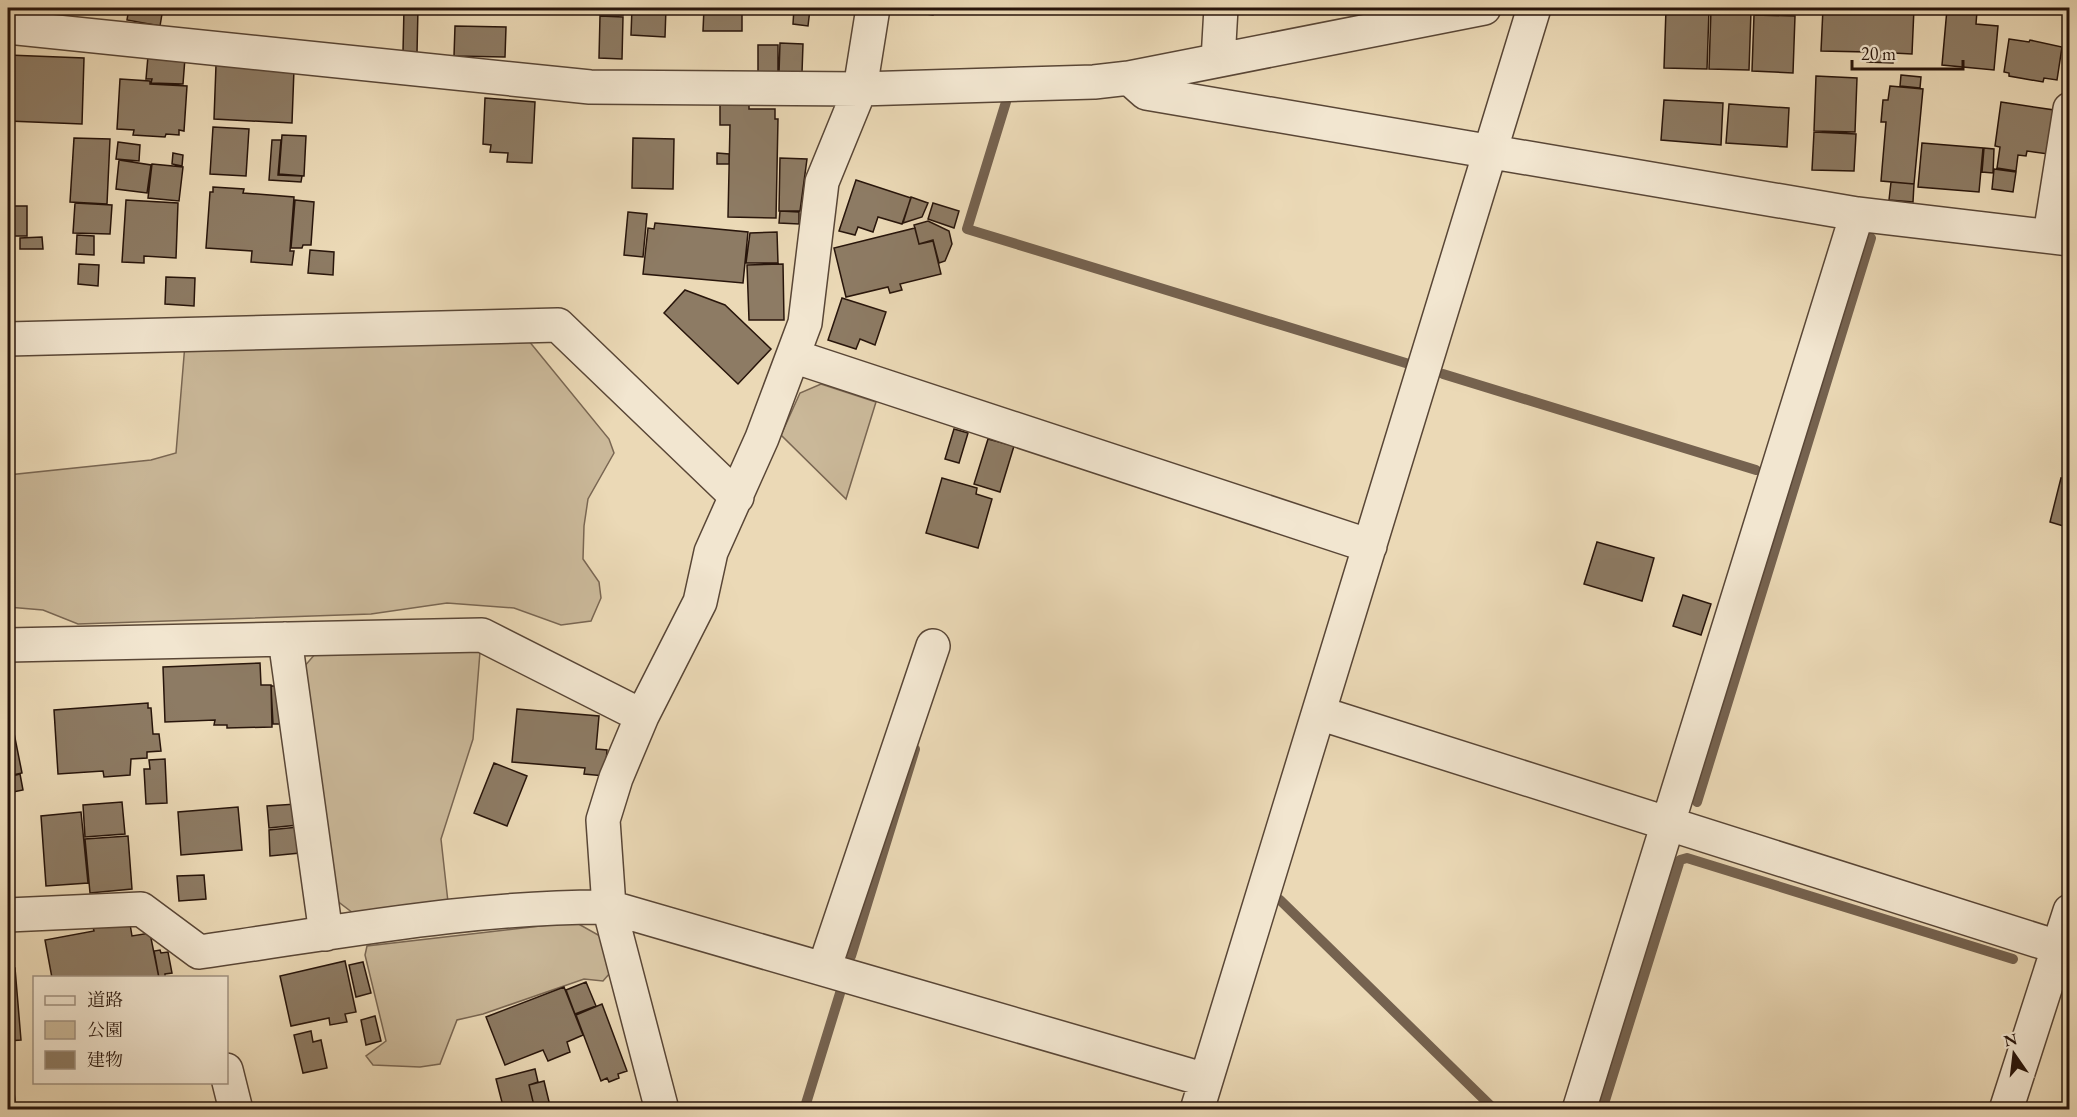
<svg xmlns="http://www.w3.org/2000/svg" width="2077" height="1117" font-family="'EB Garamond','Noto Serif JP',serif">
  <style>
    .green { fill: #cab899; stroke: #796652; stroke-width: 1.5 }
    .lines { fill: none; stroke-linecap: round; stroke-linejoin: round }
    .stream { stroke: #75624f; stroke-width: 10 }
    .building { fill: #8d7b64; stroke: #28150b; stroke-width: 1.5 }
    .minor-casing { stroke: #594636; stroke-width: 36 }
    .minor { stroke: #f2e6d0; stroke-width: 33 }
  </style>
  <rect width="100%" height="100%" fill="#ebd9b6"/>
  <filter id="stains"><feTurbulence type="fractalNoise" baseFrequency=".00333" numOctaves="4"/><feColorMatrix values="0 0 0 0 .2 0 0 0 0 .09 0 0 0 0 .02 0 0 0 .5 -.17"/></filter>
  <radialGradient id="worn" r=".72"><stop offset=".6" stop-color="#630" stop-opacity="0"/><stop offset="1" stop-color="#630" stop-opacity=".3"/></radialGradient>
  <path class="green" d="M524,335L609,439L614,453L588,499L584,526L583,559L599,582L601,598L591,621L561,625L514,608L447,603L371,614L78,624L43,610L8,607V475L151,460L176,453L185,344Z
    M821,384L876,402L846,499L781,435L800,393Z
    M480,652L473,739L441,839L448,902L353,913L336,900L303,668L316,653Z
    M575,922L600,936L610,973L603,981L584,979L483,1014L457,1020L440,1064L420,1067L373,1065L366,1056L386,1041L365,955L367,946Z"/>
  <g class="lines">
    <path class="stream" d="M1006,102L967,229L1409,364
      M1443,374L1756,470
      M1697,802L1871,238
      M1280,900L1495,1110
      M851,956L915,749
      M804,1110L841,990
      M1602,1110L1680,860L1687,858L2013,959"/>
  </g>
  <path class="building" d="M129,8H163L160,26L127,20Z
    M404,8H418L417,53L403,52Z
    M510,8H623V15L510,12Z
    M632,8H666L665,37L631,35Z
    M704,8H742V31H703Z
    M794,8L810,9L808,26L793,24Z
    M920,8H934L933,15L919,13Z
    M1753,8H1795V14L1753,13Z
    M1823,8H1914L1912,54L1893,53V63L1867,62V52L1821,51Z
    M1666,9L1709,10L1707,69L1664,68Z
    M1947,9L1977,11L1976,24L1998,26L1994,70L1942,65Z
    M1711,10L1751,11L1749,70L1709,69Z
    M1754,15L1795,16L1793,73L1752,71Z
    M600,16L623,17L622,59L599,58Z
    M455,26L506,27L505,57L454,56Z
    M2009,39L2029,42L2030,40L2062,47L2057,80L2044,78L2043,82L2009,76V73L2004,72Z
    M780,43L803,44L802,73H779Z
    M758,45H778V72H758Z
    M8,55L84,58L82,124L8,121Z
    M148,56L185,58L183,84L151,83L152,79H146Z
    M216,65L294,69L292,123L214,119Z
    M1901,75L1921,77L1920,88L1900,86Z
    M1816,76L1857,78L1855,132L1814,131Z
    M120,79L150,81V84L187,86L184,131L179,130V135L166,134L165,137L133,135L134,130L117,129Z
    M1890,86L1923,89L1914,184L1881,181L1886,122H1881L1883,100H1888Z
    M485,98L535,102L532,163L507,162L508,153L490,152L491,145L483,144Z
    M1664,100L1723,103L1721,145L1661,140Z
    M720,101L749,102V109H775V119H778L776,218L728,217L730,125H720Z
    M2001,102L2054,110L2048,154L2027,151L2026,156L2018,155L2016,171L1997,168L2000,147L1995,146Z
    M1729,104L1789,108L1787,147L1726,143Z
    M213,127L249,129L246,176L210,174Z
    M1814,132L1856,134L1854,171L1812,170Z
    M282,135L306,136L304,176L279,174Z
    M74,138L110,139L107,204L70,202Z
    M633,138L674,139L673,189L632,188Z
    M272,140H281L278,175L302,176L301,182L269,180Z
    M118,142L140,145L139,161L116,159Z
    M1922,143L1983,148L1979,192L1918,187Z
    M1984,148L1994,149L1993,173L1982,172Z
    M173,153L183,155L182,166L172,164Z
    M717,153L729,154V164H717Z
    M780,158L807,159L800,211H779Z
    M119,160L151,165L147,193L116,189Z
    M152,164L183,167L179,201L148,198Z
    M1994,169L2016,172L2013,192L1992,189Z
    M856,180L911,198L902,224L878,217L873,232L858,227L855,235L839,231Z
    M1891,182L1914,184L1913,202L1889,200Z
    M213,187L244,189L243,193L294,197L290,251H294L292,265L251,262L252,251L206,248L210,192H213Z
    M911,197L928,203L922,217L903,223Z
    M126,200L178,203L176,258L144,256V263L122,262Z
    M295,200L314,202L311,245H303L302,248H291Z
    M75,203L112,205L110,234L73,233Z
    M933,203L959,211L954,228L928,219Z
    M8,206H27V236H8Z
    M780,211L799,212V224L779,223Z
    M628,212L647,214L643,257L624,255Z
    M928,221L949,231L952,244L945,261L939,263L933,240L919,244L914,225Z
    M655,223L748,232L743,283L643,274L648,228L654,229Z
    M915,228L919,244L933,241L941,274L900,284L902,290L890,293L888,287L846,297L834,248Z
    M777,232L778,263H746L750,233Z
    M77,235L94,236V255L76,254Z
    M42,237L43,249H20V238Z
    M310,250L334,252L333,275L308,273Z
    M79,264L99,265L98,286L78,284Z
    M783,264L784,320H749L747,265Z
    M166,277L195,278L194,306L165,304Z
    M685,290L725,305L771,349L738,384L664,313Z
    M842,298L886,312L875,345L860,339L856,349L828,340Z
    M954,429L968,433L959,463L945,459Z
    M988,439L1014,446L1000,492L974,484Z
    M2067,474L2070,475V528L2050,522L2061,478L2065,479Z
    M942,478L977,488L976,494L992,499L978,548L926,533Z
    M1597,542L1654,558L1642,601L1584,584Z
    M1683,595L1711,604L1701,635L1673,626Z
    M260,663L261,685H271L272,727L227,728V725H214L215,720L165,722L163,667Z
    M271,686H284L285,724H273Z
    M148,703V708H151L153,734H159L161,751L147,752V758L131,759L130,775L104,777L103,771L58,774L54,710Z
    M517,709L599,716L596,749L607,750L605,776L584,774L585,768L512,762Z
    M8,713H10L22,773L8,776Z
    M165,759L167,803L146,804L144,769H150L149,760Z
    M494,763L527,776L507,826L474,813Z
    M20,774L23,790L8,793V777Z
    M122,802L125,834L85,837L83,805Z
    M296,804L298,825L269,828L267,806Z
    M238,807L242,850L181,855L178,812Z
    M81,812L88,883L46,886L41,816Z
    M298,827L300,853L270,856L269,830Z
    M128,836L132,889L90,893L85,839Z
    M204,875L206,899L179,901L177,876Z
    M116,923L117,927L130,924L132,936L150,933L159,978H52L45,940L94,931L93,927Z
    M160,950L161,953L168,952L172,973L165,974V978H159L154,951Z
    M345,961L356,1012L345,1014L347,1022L330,1025L329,1018L291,1026L280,976Z
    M363,962L371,993L356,997L349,965Z
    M8,968H15L21,1040L8,1041Z
    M586,982L596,1006L575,1014L566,990Z
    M564,987L583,1035L567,1042L570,1052L548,1061L543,1050L505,1065L486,1017Z
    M602,1004L627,1071L618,1074L619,1078L609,1082L607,1078L601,1081L576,1015Z
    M375,1016L381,1041L366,1045L361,1020Z
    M311,1031L313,1042L321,1040L327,1068L303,1073L294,1035Z
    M535,1069L538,1082L529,1085L535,1110H504L496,1079Z
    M544,1081L551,1110H535L529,1085Z
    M8,1087H10L11,1092H14L16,1110H8Z"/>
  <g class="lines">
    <g class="minor-casing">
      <path id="minor" d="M8,27L590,87L860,89L1094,82L1129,78L1484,8
        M1218,60L1221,8
        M1129,78L1146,93L1857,214L2070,239
        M2050,235L2070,109
        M8,339L558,325L737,497
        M793,356L1370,546
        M285,639L326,934
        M8,645L482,635L642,716
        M1319,713L2070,951
        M8,915L141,909L199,952C335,933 472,906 609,907L603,820L616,778L642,716L700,602L711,552L762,438L805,323L822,182L860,89L873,8
        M824,969L933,646
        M226,1070L236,1110
        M662,1110L609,907L1206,1080
        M1197,1110L1534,8
        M1579,1110L1857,214
        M2006,1110L2070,911"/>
    </g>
    <use href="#minor" class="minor"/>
  </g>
  <rect width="2077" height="1117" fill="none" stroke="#ebd9b6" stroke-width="30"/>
  <rect x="9" y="9" width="2059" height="1099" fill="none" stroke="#28150b" stroke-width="3"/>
  <rect x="15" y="15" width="2047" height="1087" fill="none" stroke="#28150b" stroke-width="1.5"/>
  <rect x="33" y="976" width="195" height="108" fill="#f2e6d0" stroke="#a19281" stroke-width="1.5"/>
  <rect x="45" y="996" width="30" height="9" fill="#f2e6d0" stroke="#a19281" stroke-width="1.5"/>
  <text x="87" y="1006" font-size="18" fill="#28150b">道路</text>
  <rect x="45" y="1021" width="30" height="18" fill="#cab899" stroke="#a19281" stroke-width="1.5"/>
  <text x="87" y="1036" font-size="18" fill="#28150b">公園</text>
  <rect x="45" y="1051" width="30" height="18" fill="#8d7b64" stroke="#a19281" stroke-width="1.5"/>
  <text x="87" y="1066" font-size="18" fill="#28150b">建物</text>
  <g transform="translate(2014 1054) rotate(346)" stroke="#f2e6d0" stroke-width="4.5" paint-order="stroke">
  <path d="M0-4.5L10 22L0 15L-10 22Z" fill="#28150b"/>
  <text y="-9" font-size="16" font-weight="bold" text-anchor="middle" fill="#28150b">N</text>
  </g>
  <path d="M1852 60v9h111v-9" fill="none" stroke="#28150b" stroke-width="3"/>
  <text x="1861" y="60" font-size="18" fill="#28150b" stroke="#f2e6d0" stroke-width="4.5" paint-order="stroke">20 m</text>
  <rect width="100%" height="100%" filter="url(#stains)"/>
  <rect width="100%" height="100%" fill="url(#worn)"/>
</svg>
